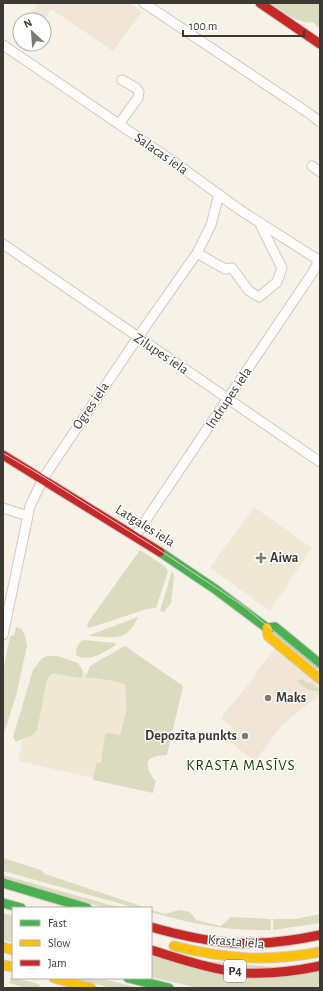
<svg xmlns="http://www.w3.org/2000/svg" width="323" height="991" font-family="'Alegreya Sans',sans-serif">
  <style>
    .commercial { fill: #f1e5d8 }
    .built { fill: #f0e7d5 }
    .green { fill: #dadbbf }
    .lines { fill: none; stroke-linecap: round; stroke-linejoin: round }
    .street-casing { stroke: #cec9c2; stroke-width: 11 }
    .fast-casing { stroke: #cec9c2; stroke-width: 11 }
    .slow-casing { stroke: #cec9c2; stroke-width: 11 }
    .jam-casing { stroke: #cec9c2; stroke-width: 11 }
    .street { stroke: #fefdfc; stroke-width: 9 }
    .fast { stroke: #4caf50; stroke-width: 9 }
    .slow { stroke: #ffc107; stroke-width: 9 }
    .jam { stroke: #c62828; stroke-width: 9 }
    .tram { stroke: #dad8d5; stroke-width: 1 }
    .poi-dot { fill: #7d7a72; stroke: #fff; stroke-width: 1.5 }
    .labels { text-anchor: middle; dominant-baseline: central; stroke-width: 3; stroke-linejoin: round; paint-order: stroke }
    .shield { fill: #fff; stroke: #767470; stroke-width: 1 }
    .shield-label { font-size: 13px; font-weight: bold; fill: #3c3932 }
    .street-label { font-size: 14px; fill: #3c3932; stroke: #fff }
    .poi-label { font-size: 14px; font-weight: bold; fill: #3c3932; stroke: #fff; text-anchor: start }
    .neighbourhood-label { font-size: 15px; letter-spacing: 1px; fill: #1b4100; stroke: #fff }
  </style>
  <rect width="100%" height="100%" fill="#f7f2e8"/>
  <path class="commercial" d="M38,3H130L142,12L113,51L51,9L44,20H33L28,17Z
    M277,647L320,682V694L282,725L256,760H252L226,738L233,729L222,719L223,715L257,674L255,673Z"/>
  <path class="built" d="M254,507L312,548L270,611L210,568Z
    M126,648L145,748L138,788L18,761L35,685L54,666L101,677Z"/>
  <path class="green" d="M270,3H320V29L313,22C300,25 280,10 270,3Z
    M140,550L166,567L168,571L156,608L147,609L89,628L87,626L89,621Z
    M172,571L174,576L171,603L164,612L160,611Z
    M138,617C126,643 115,637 90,636V635Z
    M16,627L22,629L25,636L27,646L16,696L3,736V672L10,636L14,635Z
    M85,640L115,643L116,645C105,652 89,663 76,655V649L81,641Z
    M125,646L183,686L167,755C163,756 157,755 154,757C141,761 151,776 156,781L153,793L93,780L97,762L101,763L105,735L109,733L120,735L127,708L125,684L109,680L86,677L90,666Z
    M48,656H58L78,663L83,671L82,677L80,678L53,673L50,675L47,680L37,730L34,734L16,742L13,737L33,670L42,658Z
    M303,679L307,683H311L318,688L319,691C311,693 302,686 297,681Z
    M3,858L41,870L45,874L147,908H136L3,871Z
    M3,875L121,908H105L3,878Z
    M151,910L165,914L179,910L190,912L196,920L221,926L231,917L271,919V930C227,931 192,924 151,912Z
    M3,913L13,916V943L3,940Z
    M320,914V923L274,930L273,929V919H295Z
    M151,956L320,971V988H198L151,977Z
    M11,977L39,984L40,988H26L9,983Z
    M73,978H99L140,988H111Z"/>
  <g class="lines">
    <g class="street-casing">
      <path id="street" d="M144,3L307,112L320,122
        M3,45L167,157L240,210L320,261
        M119,124L138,98L139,92L136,88L122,80
        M312,166L320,172
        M3,244L320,462
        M197,253L225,269L232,268L249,291L259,297L277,282L282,268L259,222
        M3,508L28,516
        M135,536L280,321L313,272L320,258
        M3,635L30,506L44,477L138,337L197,253L211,225L219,194"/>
    </g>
    <g class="fast-casing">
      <path id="fast" d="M160,552L215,589L267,628L275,627L320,664
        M3,883L87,908
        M3,903L21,908
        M128,978L169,988"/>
    </g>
    <g class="slow-casing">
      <path id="slow" d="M267,628L268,636L320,679
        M174,946C226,959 267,962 320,952
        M3,947L13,950
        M3,965L13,967
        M54,978L91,988"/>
    </g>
    <g class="jam-casing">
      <path id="jam" d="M260,3L320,44
        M3,455L160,552
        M151,927C214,945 255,949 320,935
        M151,950C181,959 215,971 247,973C272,974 296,971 320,966"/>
    </g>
    <use href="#street" class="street"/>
    <use href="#fast" class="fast"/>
    <use href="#slow" class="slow"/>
    <use href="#jam" class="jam"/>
    <path class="tram" d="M3,453L42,476L161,551L242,605L320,669"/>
  </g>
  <g class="poi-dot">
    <path d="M259 552h4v4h4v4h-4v4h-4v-4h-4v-4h4z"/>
    <circle cx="268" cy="698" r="4"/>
    <circle cx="245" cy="736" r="4"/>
  </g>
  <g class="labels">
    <rect class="shield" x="224" y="960" width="22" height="22" rx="3"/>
    <g class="shield-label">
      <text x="235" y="971">P4</text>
    </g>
    <g class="street-label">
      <text transform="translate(161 154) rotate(35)">Salacas iela</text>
      <text transform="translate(161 354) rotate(34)">Zilupes iela</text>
      <text transform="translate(229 398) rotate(-56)">Indrupes iela</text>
      <text transform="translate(91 406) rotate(-56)">Ogres iela</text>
      <text transform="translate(145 526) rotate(32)">Latgales iela</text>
      <text transform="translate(236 942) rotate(5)">Krasta iela</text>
    </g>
    <g class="poi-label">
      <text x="270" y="558">Aiwa</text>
      <text x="276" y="698">Maks</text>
      <text x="237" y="736" text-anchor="end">Depozīta punkts</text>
    </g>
    <g class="neighbourhood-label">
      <text x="241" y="765">KRASTA MASĪVS</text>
    </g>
  </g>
  <rect width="323" height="991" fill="none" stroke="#3c3932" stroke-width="8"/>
  <rect x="12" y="907" width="140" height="72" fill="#ffffff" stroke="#b1b0ad"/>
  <rect x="20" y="920" width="20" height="6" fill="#4caf50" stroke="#b1b0ad"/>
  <text x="48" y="927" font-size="12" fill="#3c3932">Fast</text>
  <rect x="20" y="940" width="20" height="6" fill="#ffc107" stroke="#b1b0ad"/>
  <text x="48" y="947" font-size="12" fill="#3c3932">Slow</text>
  <rect x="20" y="960" width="20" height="6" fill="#c62828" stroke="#b1b0ad"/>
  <text x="48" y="967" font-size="12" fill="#3c3932">Jam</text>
  <g transform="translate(32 32) rotate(334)"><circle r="19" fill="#ffffff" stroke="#b1b0ad"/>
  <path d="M0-3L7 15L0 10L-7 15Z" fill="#7d7a72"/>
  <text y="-6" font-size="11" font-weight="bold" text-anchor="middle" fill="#3c3932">N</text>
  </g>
  <path d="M183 30v6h121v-6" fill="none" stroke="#3c3932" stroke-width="2"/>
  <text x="189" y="30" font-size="12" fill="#3c3932" stroke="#ffffff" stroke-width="3" paint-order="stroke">100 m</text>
</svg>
